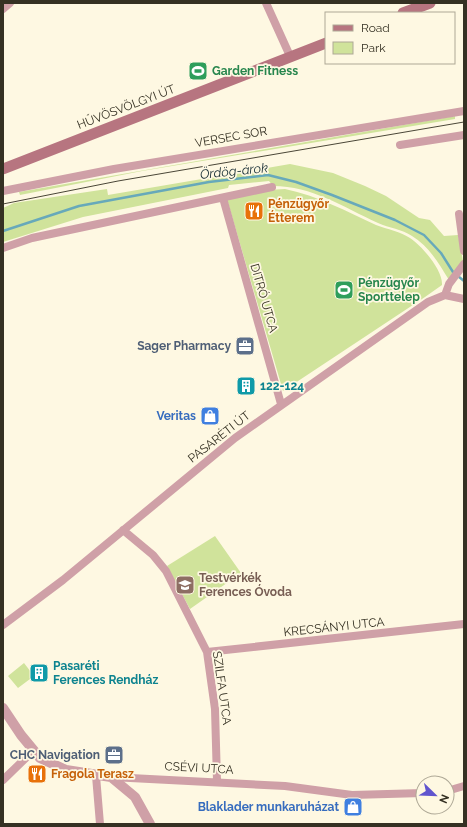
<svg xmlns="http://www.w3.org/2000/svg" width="467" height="827" font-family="Raleway,sans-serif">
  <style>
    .green { fill: #d0e39b }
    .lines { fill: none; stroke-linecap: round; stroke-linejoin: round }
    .stream { stroke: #67a9ba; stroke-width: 2.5 }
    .minor { stroke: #cfa0a7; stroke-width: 8 }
    .tertiary { stroke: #cfa0a7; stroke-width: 10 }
    .secondary { stroke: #b77580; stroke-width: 11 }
    .tram { stroke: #4a4637; stroke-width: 1 }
    .labels { text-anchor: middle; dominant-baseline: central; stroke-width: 3.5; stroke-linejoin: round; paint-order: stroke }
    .leisure-label { font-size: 12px; font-weight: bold; fill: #27864d; stroke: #fef8e2; text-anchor: start }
    .street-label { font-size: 12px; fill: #353123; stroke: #fef8e2 }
    .food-label { font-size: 12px; font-weight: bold; fill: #c56008; stroke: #fef8e2; text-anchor: start }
    .service-label { font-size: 12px; font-weight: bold; fill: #4e5e75; stroke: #fef8e2; text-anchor: end }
    .culture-label { font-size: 12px; font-weight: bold; fill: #0d838f; stroke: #fef8e2; text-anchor: start }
    .shop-label { font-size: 12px; font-weight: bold; fill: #366cbe; stroke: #fef8e2; text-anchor: end }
    .education-label { font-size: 12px; font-weight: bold; fill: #785e54; stroke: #fef8e2; text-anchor: start }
    .water-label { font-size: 13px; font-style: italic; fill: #172d34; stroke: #fef8e2 }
  </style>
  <rect width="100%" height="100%" fill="#fef8e2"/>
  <path class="green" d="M455,116V119L142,171L20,195L19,192Z
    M290,164L333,173L365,186L386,196L419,218L430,220L444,236L458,235L463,261L449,280C439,264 429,246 412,236C402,229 389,228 378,223C343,207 312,186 273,186L269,181L229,185L228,188L83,217L3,242V208L14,203L107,189L108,195Z
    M285,189C318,196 346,211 376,225C387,229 401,232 410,238C422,246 443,270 442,285L425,297L283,391L227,199L268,190Z
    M215,536L241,573L190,609L167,566Z
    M24,663L34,676L18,688L8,676Z"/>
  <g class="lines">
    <path class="stream" d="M3,231L79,206L209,182L268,175L296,182L332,195L395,220L424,235L441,253L453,272L464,281"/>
    <path class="minor" d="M266,3L290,56
      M3,9L10,3
      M400,145L464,135
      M3,191L114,169L464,111
      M223,198L281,404
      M459,214L464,251
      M3,248L32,238L272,187
      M445,295L449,284L464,264
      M123,530L153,555L166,571L207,652L215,709L217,781
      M3,625L63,580L235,438L428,302L445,295L464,299
      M207,652L464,624
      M96,776L100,824
      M111,777L285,786L352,795L423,793
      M3,780L33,751
      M447,791L464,786"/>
    <path class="tertiary" d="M3,708L21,735L40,758L66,770L111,777L135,797L150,824"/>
    <path class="secondary" d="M403,13L430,3
      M3,169L326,43"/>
    <path class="tram" d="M3,204L118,181L464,122"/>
  </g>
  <defs>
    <g id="stadium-square" transform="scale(1)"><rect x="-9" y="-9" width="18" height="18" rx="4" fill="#2e9e5b" stroke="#fef8e2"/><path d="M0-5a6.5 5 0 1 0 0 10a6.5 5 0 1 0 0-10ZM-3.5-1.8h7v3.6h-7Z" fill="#fff"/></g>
    <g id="restaurant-square" transform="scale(1)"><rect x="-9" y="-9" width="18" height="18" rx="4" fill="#e8710a" stroke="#fef8e2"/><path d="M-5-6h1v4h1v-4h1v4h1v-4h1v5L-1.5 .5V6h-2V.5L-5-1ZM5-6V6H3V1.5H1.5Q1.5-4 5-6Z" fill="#fff"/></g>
    <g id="office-square" transform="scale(1)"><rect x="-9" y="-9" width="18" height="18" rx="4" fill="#5c6f8a" stroke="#fef8e2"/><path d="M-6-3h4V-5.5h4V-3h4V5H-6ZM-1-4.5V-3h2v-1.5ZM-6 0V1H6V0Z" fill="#fff"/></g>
    <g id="building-square" transform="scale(1)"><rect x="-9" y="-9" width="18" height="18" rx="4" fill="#0f9aa8" stroke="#fef8e2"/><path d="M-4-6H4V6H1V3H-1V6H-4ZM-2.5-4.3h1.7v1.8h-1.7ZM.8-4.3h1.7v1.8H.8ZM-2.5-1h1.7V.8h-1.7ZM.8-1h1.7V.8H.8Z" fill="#fff"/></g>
    <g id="shop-square" transform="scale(1)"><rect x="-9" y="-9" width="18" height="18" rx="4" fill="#3f7fe0" stroke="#fef8e2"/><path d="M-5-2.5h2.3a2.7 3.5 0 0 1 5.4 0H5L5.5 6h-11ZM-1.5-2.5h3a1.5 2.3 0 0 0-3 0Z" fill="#fff"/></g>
    <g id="school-square" transform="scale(1)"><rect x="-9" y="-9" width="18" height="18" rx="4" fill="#8d6e63" stroke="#fef8e2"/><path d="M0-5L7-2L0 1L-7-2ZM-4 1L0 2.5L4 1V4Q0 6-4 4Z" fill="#fff"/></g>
  </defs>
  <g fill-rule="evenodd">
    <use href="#stadium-square" x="198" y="71"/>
    <use href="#restaurant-square" x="254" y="211"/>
    <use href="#stadium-square" x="344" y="290"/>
    <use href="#office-square" x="245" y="346"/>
    <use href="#building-square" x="246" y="386"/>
    <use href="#shop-square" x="210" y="416"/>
    <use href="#school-square" x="185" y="585"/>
    <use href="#building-square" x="39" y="673"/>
    <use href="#office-square" x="114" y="755"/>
    <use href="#restaurant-square" x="37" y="774"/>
    <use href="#shop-square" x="353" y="807"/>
  </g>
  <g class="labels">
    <g class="leisure-label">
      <text x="212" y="71">Garden Fitness</text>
      <text x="358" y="283">Pénzügyőr<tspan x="358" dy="14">Sporttelep</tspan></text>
    </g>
    <g class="street-label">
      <text transform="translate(126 107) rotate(-21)">HŰVÖSVÖLGYI ÚT</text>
      <text transform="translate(231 137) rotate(-10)">VERSEC SOR</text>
      <text transform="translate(264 298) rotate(74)">DITRÓ UTCA</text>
      <text transform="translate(219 437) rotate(-38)">PASARÉTI ÚT</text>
      <text transform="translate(334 627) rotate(-6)">KRECSÁNYI UTCA</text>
      <text transform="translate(222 688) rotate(82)">SZILFA UTCA</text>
      <text transform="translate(199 768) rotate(3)">CSÉVI UTCA</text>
    </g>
    <g class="food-label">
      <text x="268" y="204">Pénzügyőr<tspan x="268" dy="14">Étterem</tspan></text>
      <text x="51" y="774">Fragola Terasz</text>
    </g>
    <g class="service-label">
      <text x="231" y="346">Sager Pharmacy</text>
      <text x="100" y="755">CHC Navigation</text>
    </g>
    <g class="culture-label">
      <text x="260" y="386">122-124</text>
      <text x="53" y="666">Pasaréti<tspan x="53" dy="14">Ferences Rendház</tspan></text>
    </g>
    <g class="shop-label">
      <text x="196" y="416">Veritas</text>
      <text x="339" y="807">Blaklader munkaruházat</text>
    </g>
    <g class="education-label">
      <text x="199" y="578">Testvérkék<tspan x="199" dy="14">Ferences Óvoda</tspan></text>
    </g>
    <g class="water-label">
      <text transform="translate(234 171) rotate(-6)">Ördög-árok</text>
    </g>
  </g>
  <rect width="467" height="827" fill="none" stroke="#353123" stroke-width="8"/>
  <rect x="325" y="12" width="130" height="52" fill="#fef8e2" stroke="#aea896"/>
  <rect x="333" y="25" width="20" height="6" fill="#b77580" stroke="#aea896"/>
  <text x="361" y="32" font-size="12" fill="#353123">Road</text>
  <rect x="333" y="42" width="20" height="12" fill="#d0e39b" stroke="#aea896"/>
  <text x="361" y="52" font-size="12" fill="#353123">Park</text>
  <g transform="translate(435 795) rotate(113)"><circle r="19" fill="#fef8e2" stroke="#aea896"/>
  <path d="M0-3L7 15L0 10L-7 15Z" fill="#6055ce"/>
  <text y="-6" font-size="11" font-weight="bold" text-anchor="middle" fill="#353123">N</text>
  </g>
</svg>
